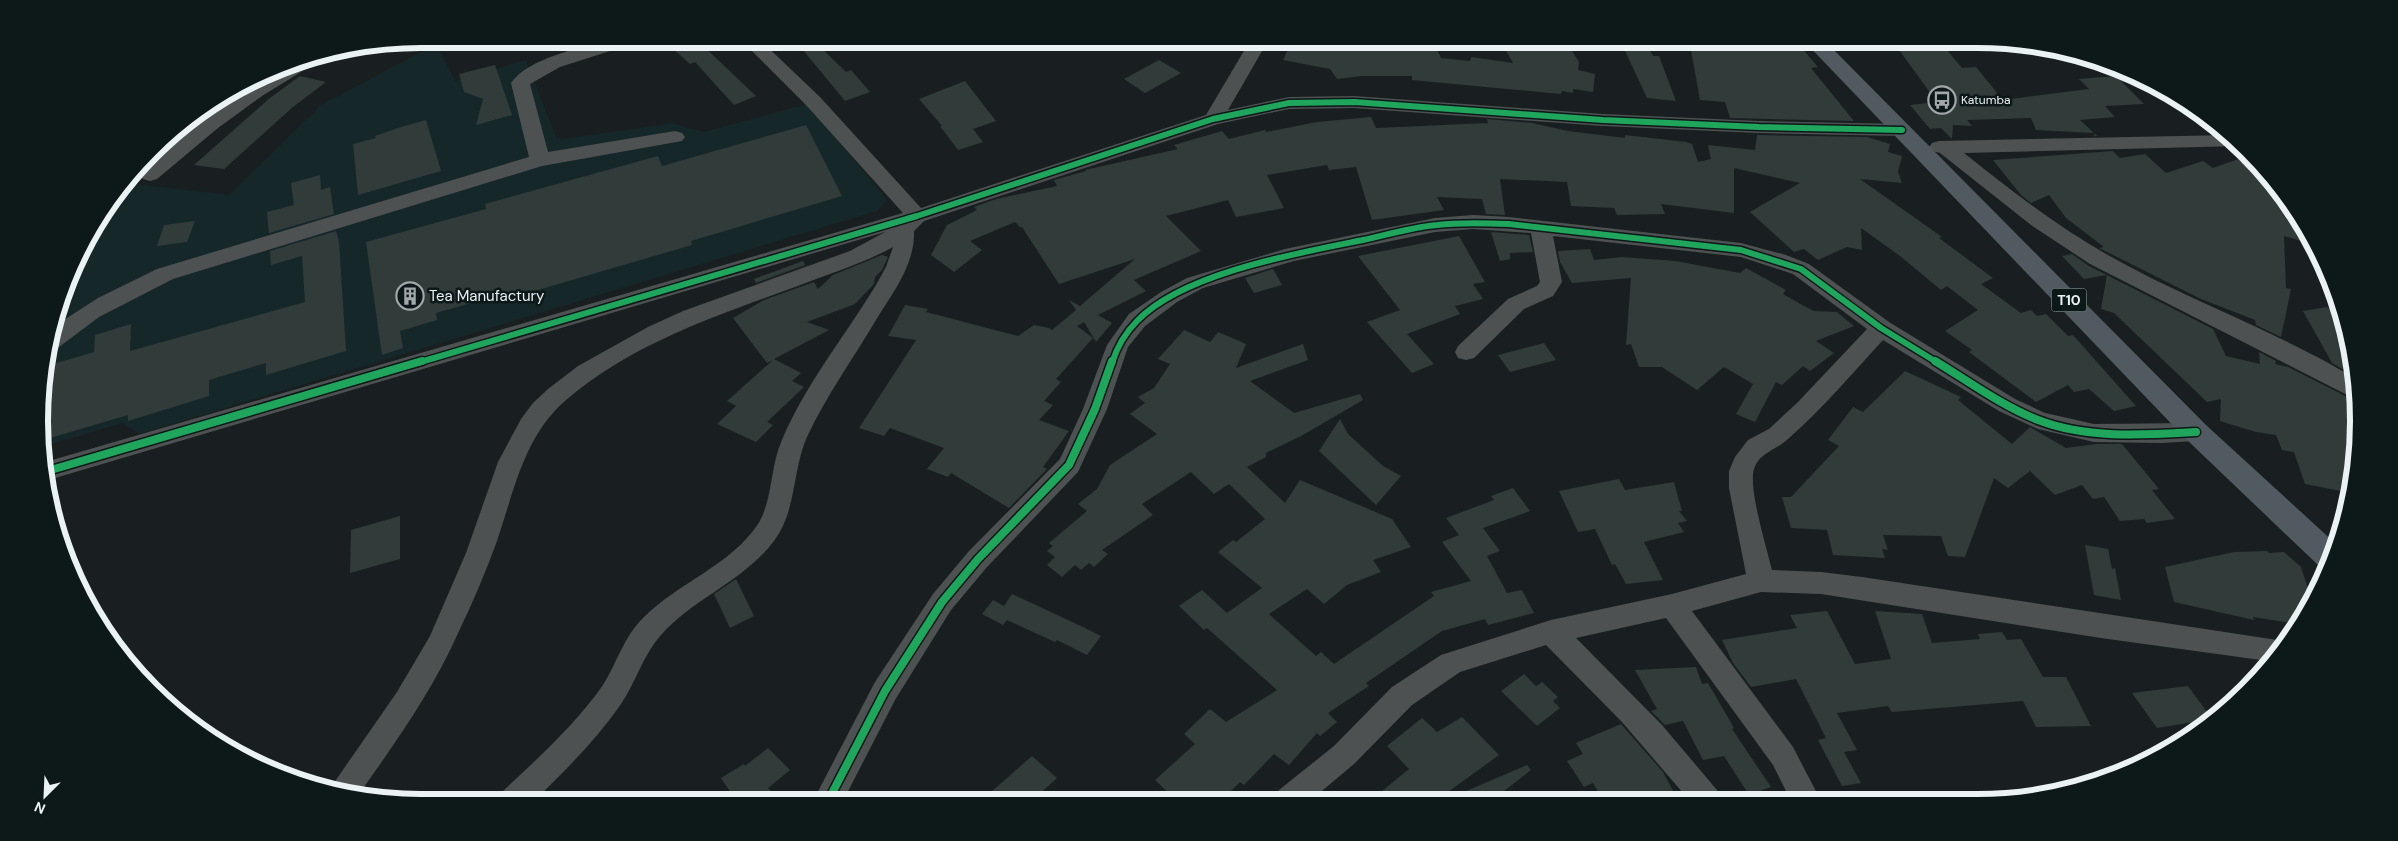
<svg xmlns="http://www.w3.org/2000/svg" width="2398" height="841" font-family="'DM Sans',sans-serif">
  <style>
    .built { fill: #16272a }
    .building { fill: #313b39 }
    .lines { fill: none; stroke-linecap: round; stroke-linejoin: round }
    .minor { fill: #4d5151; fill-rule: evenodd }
    .highway { fill: #505a60; fill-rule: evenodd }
    .cycleway-far1-casing { stroke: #0d1819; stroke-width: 9 }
    .cycleway-casing { stroke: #0d1819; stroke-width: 11 }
    .cycleway-far1 { stroke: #20a55d; stroke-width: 6 }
    .cycleway { stroke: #20a55d; stroke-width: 8 }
    .labels { text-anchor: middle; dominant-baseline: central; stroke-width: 5; stroke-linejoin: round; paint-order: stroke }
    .far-poi-label { font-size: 12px; fill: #eaf2f3; stroke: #0d1819; text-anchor: start }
    .shield { fill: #0d1819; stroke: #a8b1b2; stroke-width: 1 }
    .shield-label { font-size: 14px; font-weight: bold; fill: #eaf2f3 }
    .poi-label { font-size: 15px; fill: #eaf2f3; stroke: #0d1819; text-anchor: start }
    .rim { fill: none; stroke: #eaf2f3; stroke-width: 6 }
  </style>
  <rect width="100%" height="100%" fill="#191f20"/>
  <path class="built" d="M436,44L455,81L526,60L557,140L672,123L703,132L808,104L887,200L877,211L139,434L123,423L40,447L42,371L78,251L121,184H134L229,195L321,105Z"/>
  <path class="building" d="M662,39H696L756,96L734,105L695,62L690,64Z
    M794,39H812L846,72L851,70L870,92L845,101Z
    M1293,39H1432L1441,58L1470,61L1471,57L1513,63L1504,47L1565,40L1579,62L1578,70L1595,74L1593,92L1573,89V93L1562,91L1561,94L1412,80V76H1362L1337,79L1330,69L1283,60Z
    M1644,39L1653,56H1659L1676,101L1647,98L1620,40Z
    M1689,39H1794L1818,67L1811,68L1854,121L1730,118L1725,102L1700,100Z
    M1891,39H1938L1962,68L1976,67L2003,100L2089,89L2079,79L2116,76L2144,104L2105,106L2115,117L2080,120L2097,136H2094V133L2036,130L2031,118L1967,120L1972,126L1953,125L1952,139L1941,128L1930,129L1910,105L1937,102Z
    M1159,60L1181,73L1145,93L1124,79Z
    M495,65L512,115L476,125L483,99L464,92L459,74Z
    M300,76L326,82L293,107L224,169L194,165L270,98Z
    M965,81L996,121L973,129L983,142L958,150L940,126H942L919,99Z
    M1371,117L1376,128L1488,123L1487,119L1532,123L1568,131L1625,138V135L1686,142L1692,144L1698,162L1711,159L1708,145L1755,150L1757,135L1867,137L1890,144L1888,152L1902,156L1898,172L1902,183L1860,179L1942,237L1939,238L1993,278L1981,284L2021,313L2031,310L2037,316L2046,314L2068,336L2073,335L2136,406L2114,411L2089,389L2074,392L2068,385L2036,402L1969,352L1972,350L1945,331L1978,310L1947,286L1941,290L1900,256L1861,228L1862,250L1847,247L1818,260L1804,249L1794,252L1750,212L1800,183L1734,168V213L1661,204L1665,214L1617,215L1614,208L1571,206L1567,182L1500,179L1505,215L1486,214L1482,199L1437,197L1444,210L1372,220L1356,167L1329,170L1327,165L1267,175L1284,208L1236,217L1228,200L1166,216L1201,251L1134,280L1146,291L1098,315L1112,323L1096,342L1084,322L1077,326L1093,338L1056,379L1061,382L1044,401L1053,405L1039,420L1069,431L1043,467L1047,469L1009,508L951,473L948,477L927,469L944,448L890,428L884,436L859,428L916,340L888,336L905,305L928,309L926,312L1018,336L1034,325L1049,328L1052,330L1076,310L1069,300L1080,306L1135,259L1059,284L1022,227H1020L1015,222L970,241L982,250L954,272L931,255L947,225L977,210L974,207L996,199L1057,186L1054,180L1086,171L1085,170L1178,149L1174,145L1222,131L1229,139L1265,130L1266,132L1317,122Z
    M426,120L441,171L358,195L353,144L376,138L375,136L401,127Z
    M806,125L842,196L691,241L692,245L507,299L506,293L436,313L437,320L400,331L403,348L382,355L366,242L486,209L485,204L658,156L662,166Z
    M2113,151L2120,158L2145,154L2166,173L2203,161L2213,168L2250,155L2264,169L2308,229L2315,245L2284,236L2286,288L2291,289L2281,337L2256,325L2255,320L2201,299L2099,248L2104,247L2066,218L2049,195L2031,203L2021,195L1993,160Z
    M320,175L321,190L330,187L334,214L269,233L267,212L294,205L291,183Z
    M195,221L187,242L157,246L164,225Z
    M336,231L339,241L346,351L266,375V363L209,380V396L128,421V415L40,441L43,367L94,352L95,335L131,324L130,351L305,302L302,256L271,265L270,251Z
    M1491,232L1529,235L1533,252L1510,253V259L1500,261Z
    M1459,236L1485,282L1473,284L1483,299L1455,306L1460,314L1407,334L1434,364L1412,373L1367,322L1400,310L1358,256Z
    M1590,249L1594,260L1622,257L1675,261L1740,273L1746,268L1786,290L1783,294L1804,306L1814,311L1837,312L1854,326L1816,341L1834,353L1810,371L1803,366L1782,385L1776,382L1755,422L1736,414L1753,384L1724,367L1697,390L1662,367H1639L1631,344L1626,345L1631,278L1572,283L1560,262L1558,251Z
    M2072,254L2089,266L2213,329L2226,356L2260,364L2259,352L2276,361L2275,364L2288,367L2357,402L2358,445L2351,493L2305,484L2294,452L2282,450L2276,435L2256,432L2220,421L2221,399L2207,402L2114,313L2101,309L2107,275L2084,279L2062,256Z
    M882,255L888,257L882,270L875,277L874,284L855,304L807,322L829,330L774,359L801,373L792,381L804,387L767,422L773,425L756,442L717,424L736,406L727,401L773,360L767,363L733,318L764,300L814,282L818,289L833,275Z
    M803,261L805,265L756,283L754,279Z
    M1273,269L1282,285L1254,293L1245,278Z
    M2327,307L2339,317L2344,318L2356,377L2332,363L2303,311Z
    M1184,330L1210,342L1218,332L1246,344L1236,368L1303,344L1308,360L1250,381L1294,413L1360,394L1363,400L1301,436L1266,453V457L1247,467L1285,503L1300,480L1392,519L1411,547L1373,560L1381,572L1347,585L1324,604L1307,589L1269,614L1316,656L1321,652L1334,664L1434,596L1431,592L1471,581L1442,542L1459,535L1446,518L1494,500L1491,496L1513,488L1530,511L1483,528L1500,551L1487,556L1507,593L1522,590L1534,613L1488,625L1485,619L1442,631L1366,683L1369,686L1328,713L1337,722L1320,736L1317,733L1289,765L1274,754L1244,785L1240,782L1221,801H1177L1155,780L1195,744L1184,734L1210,709L1226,722L1277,690L1207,628L1204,630L1179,606L1202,590L1227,613L1262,588L1218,552L1233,540L1236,542L1265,519L1262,516L1229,484L1214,494L1191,472L1142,504L1153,515L1102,550L1108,554L1094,567L1089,563L1081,570L1075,565L1062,577L1047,565L1055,557L1047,551L1053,546L1049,543L1087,511L1078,504L1097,489L1110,465L1157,434L1130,414L1145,403L1138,397L1154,388L1170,364L1158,359Z
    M1544,343L1556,360L1510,372L1498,355Z
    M1905,371L1961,397L1958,400L2012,444L2030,427L2066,448L2096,444H2122L2159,489L2152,490L2175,519L2147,523L2144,519L2120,521L2104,497L2093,499L2082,485L2055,495L2030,471L2008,488L1994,478L1965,557L1948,556L1941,536L1883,535L1888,550L1882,549L1885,558L1833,555L1827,530L1791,528L1782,497H1791L1839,446L1828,440L1853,407L1863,412Z
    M1340,419L1348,434L1383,466L1401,476L1376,505L1319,451Z
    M1619,479L1625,490L1674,482L1682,511H1679L1687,521L1678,523L1684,532L1644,542L1663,580L1626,584L1615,564L1612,565L1595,529L1578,532L1559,491Z
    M400,516V559L350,573L351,530Z
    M2085,545L2108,549L2112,569L2115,568L2121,600L2094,595Z
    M2267,551L2269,553L2284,552L2301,567L2312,601L2308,612L2298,624L2253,617L2254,620L2174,602L2165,567L2234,552Z
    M736,579L754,616L730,628L714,594Z
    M1012,594L1085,628L1101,636L1087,655L1057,640L1055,642L1007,620L1003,625L982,614L993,600L1004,606Z
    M1827,611L1855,664L1891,659L1875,611L1922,614L1932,643L1980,639L1978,634L2002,632L2007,640L2021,639L2043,677H2066L2091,726L2036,727L2023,701L1892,712L1888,706L1837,713L1857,750L1844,752L1861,783L1842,786L1818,740L1826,738L1796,679L1751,687L1733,663L1722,640L1797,628L1790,615Z
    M1696,667L1702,684L1708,683L1734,728L1732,729L1771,787L1749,795L1724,756L1703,760L1683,721L1665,725L1651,711L1657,709L1635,670Z
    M1524,674L1536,686L1542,682L1558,697L1553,701L1560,708L1537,726L1501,691Z
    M2188,686L2212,719L2157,728L2132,693Z
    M1462,717L1499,755L1437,800H1371L1409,769L1387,746L1422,718L1437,732Z
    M1621,724L1663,772L1678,800H1603L1593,783L1584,787L1567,761L1583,754L1576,743Z
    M768,748L790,770L768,788L781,802H737L721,778L744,764L745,766Z
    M1032,756L1057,778L1032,801H1001L991,792Z
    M1527,765L1531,770L1504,791L1513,800H1445Z"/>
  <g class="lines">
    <path class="minor" d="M611,39H638L635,43L560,67L530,84L548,152L675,131L682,133L685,137L682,141L542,166L173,279L99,317L59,347L49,348L56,325L98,298L157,269L529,157L511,83C528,58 583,47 611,39Z
      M740,39H759L820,97L921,208L1206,115L1251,39H1269L1228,110L1289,97L1354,96L1603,114L1759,121L1902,124L1909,126L1912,130L1909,134L1902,136L1759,133L1603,126L1354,108L1289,109L1218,124L924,221L914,231C915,265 893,292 876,320C853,359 826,396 807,437C792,471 797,510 774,541C744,581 694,598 661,635C643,655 636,682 621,704C596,740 564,772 533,802H497L502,792C537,759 575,725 603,685C617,663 624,636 644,617C678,583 731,565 758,524C773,500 770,466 782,440C805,385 845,336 876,285L886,267L893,247C862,264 828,274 795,287C715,316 631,344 566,400C524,436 514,491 497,541C486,571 473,602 459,631C433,690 396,742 359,794L329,790L397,692L430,636L466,553L498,462L521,419L533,403L548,389L578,366L648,327L683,311L850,251L885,232L45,481L42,463L903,213L806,105Z
      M324,53L325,55L322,59L262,96L218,128L157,179L150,181L143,179L140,175L143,171L204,120L248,88L290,63Z
      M2229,135L2240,146L1964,153C2009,189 2055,225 2106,254C2187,300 2277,331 2356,379L2357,400L2090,264L2031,225L1940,153L1932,151L1929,147L1932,143L1939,141Z
      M1473,215L1509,217L1741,243L1786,255L1809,264L1889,322L2015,399L2045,413L2094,424L2196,423L2204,426L2208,432L2204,438L2196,441L2161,443L2094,442L2038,429L1999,411L1883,340C1852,374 1822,409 1788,439C1776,450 1759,453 1754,469C1748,488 1767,549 1772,570L1821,572L1862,577L2284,641L2268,661L2101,638L1821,594L1761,592L1692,611L1793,747L1820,799H1790L1773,765L1666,618L1576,638L1662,725L1717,790L1722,800H1689L1622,722L1546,645L1460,672L1412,705L1354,764L1311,800H1274L1279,790L1334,746L1392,687L1441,655L1551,620L1672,594L1746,574L1729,488V471L1735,457L1748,440L1769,429L1798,402L1867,329L1793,274L1741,257L1553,236L1562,282L1553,296L1524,309L1474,358L1466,360L1458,358L1455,352L1458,346L1508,299L1537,286L1540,282L1531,233L1473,229L1435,232L1294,261L1203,288L1177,302L1145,326L1128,347L1107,409L1078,472L987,567L951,610L895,700L843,801H813L875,682L933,594L969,551L1060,459L1083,409L1107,345L1129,314L1161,292L1187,278L1285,249L1435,218Z"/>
    <path class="highway" d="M1802,39H1823L2206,425L2336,544L2326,568L2319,566L2186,439Z"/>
    <g class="cycleway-far1-casing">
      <path id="cycleway-far1" d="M417,363L917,216L1213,119L1289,103L1354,102L1603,120L1759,127L1902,130
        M1112,363C1117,347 1125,333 1137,321C1183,273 1298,253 1363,240C1387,235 1412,227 1437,225C1461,222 1485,223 1509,224L1741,250L1801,269L1881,328L1938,363"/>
    </g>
    <g class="cycleway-casing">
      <path id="cycleway" d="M1935,361C1968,381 2002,406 2038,420C2087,439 2144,435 2196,432
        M44,472L422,361
        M828,801L885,691L942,602L978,559L1069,465L1095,409L1112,361"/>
    </g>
    <use href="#cycleway-far1" class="cycleway-far1"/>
    <use href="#cycleway" class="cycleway"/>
  </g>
  <defs>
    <g id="bus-ring" transform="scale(1.4375)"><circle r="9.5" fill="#0d1819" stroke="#a1a8a9" stroke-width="1.5"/><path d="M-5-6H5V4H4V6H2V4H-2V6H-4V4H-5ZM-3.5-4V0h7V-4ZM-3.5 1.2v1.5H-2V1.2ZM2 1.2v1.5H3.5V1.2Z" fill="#a1a8a9"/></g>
    <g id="building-ring" transform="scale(1.4375)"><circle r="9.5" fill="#0d1819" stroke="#a1a8a9" stroke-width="1.5"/><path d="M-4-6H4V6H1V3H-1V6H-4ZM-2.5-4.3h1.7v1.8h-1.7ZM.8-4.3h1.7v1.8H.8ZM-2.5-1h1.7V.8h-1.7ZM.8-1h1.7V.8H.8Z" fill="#a1a8a9"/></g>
  </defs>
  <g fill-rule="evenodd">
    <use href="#bus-ring" x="1942" y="100"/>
    <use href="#building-ring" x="410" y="296"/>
  </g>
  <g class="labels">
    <g class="far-poi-label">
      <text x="1961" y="100">Katumba</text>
    </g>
    <rect class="shield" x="2051.5" y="288.5" width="35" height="23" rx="4"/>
    <g class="shield-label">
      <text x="2069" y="300">T10</text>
    </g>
    <g class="poi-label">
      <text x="429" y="296">Tea Manufactury</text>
    </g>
  </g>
  <path d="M0 0H2398V841H0ZM421 48H1977A373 373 0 0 1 2350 421V421A373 373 0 0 1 1977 794H421A373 373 0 0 1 48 421V421A373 373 0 0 1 421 48Z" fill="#0d1819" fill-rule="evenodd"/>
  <path class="rim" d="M421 48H1977A373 373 0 0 1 2350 421V421A373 373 0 0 1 1977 794H421A373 373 0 0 1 48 421V421A373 373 0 0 1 421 48Z"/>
  <g transform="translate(45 796) rotate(204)" stroke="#0d1819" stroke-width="4" paint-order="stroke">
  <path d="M0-4L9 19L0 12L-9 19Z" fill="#eaf2f3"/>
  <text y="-8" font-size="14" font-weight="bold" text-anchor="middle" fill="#eaf2f3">N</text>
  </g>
</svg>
